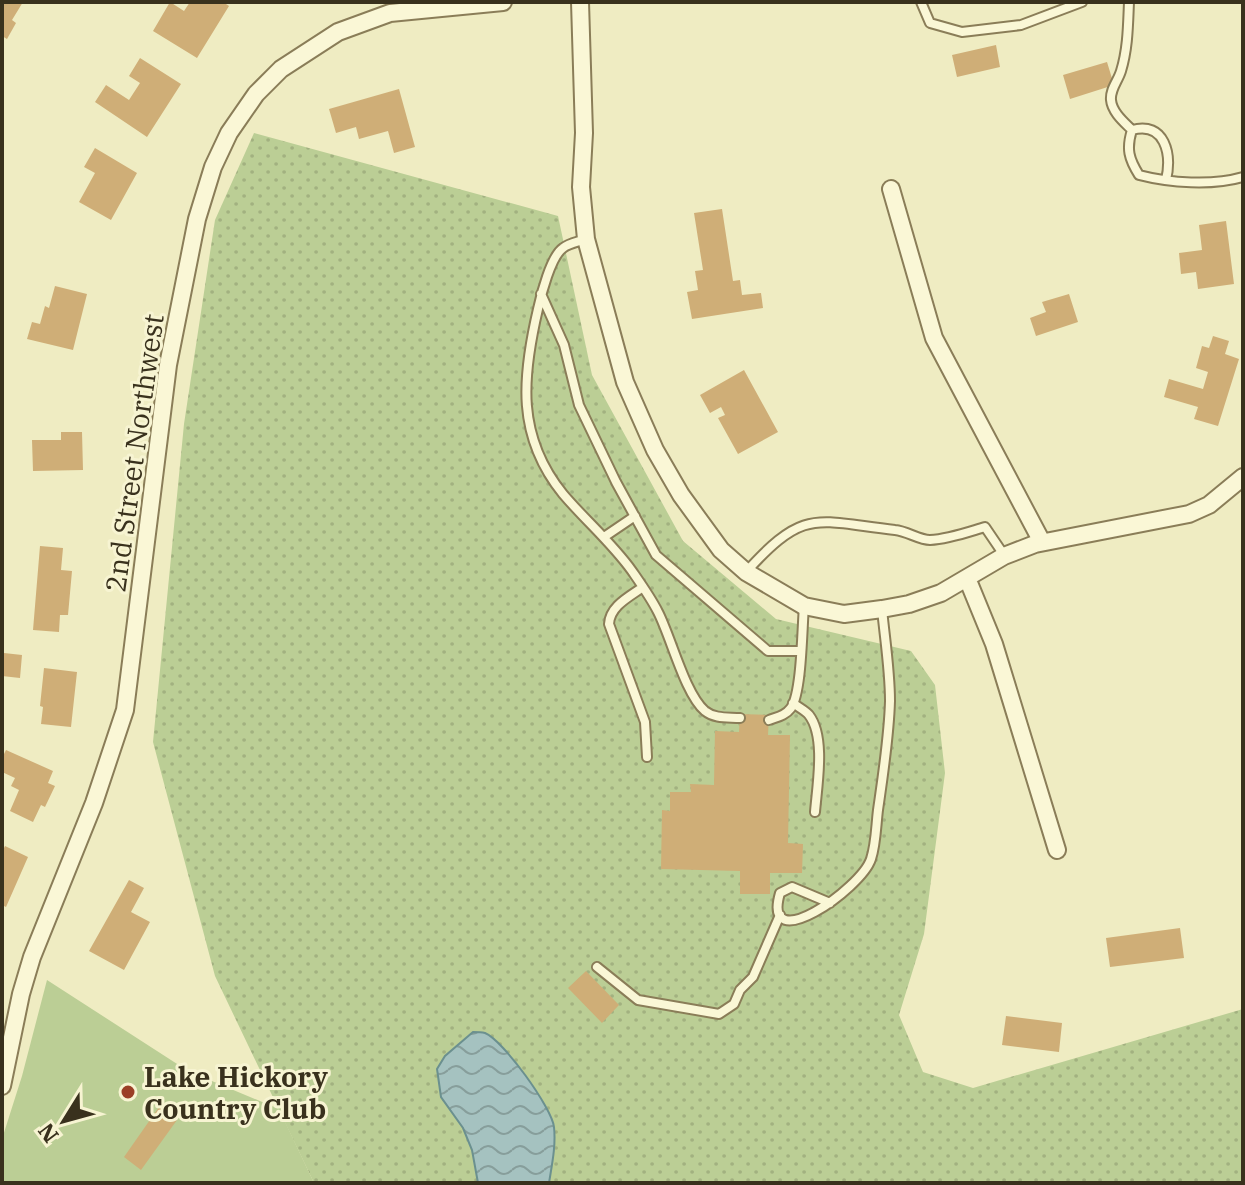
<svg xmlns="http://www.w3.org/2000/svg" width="1245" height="1185" font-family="'IBM Plex Serif',serif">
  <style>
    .grass { fill: url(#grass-dots) }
    .garden { fill: #bbce95 }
    .water { fill: url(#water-waves); stroke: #6b908f; stroke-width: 2 }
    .building { fill: #cfae77 }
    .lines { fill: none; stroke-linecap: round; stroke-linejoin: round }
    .lane-casing { stroke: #8a7d58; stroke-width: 12 }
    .street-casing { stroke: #8a7d58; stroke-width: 20 }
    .lane { stroke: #faf7d6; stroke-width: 8 }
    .street { stroke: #faf7d6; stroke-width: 16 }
    .poi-dot { fill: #9b3f26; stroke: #f7f4d2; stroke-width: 3 }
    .labels { text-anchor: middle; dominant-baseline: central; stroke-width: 6; stroke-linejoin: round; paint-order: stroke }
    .street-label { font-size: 28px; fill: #39311d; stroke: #f7f4d2 }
    .poi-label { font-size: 28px; font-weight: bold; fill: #39311d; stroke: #f7f4d2; text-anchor: start }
  </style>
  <defs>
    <pattern id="grass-dots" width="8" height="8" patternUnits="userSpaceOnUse" patternTransform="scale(2)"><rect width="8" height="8" fill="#bbce95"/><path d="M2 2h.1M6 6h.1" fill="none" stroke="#a2b180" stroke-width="1.8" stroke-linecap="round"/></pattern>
    <pattern id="water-waves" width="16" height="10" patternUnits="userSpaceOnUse" patternTransform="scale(2)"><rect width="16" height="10" fill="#a5c2c0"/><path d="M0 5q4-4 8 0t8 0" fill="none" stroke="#879e9b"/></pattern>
  </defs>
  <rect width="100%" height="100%" fill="#efecc2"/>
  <path class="grass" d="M254,133L558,216L592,375L683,541L776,619L911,651L935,685L945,773L924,934L899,1015L923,1072L973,1088L1243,1009V1183H314L215,976L153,742L184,424L215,220Z"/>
  <path class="garden" d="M47,980L188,1071L279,1109L314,1183H2V1139L22,1076Z"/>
  <path class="water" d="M473,1032C477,1032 481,1032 485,1033C503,1040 552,1108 554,1127C556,1146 552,1164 549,1183H478L472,1150L463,1128L441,1097L437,1069L445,1056Z"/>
  <path class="building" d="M2,2H23L12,20L16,23L7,39L2,36Z
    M170,2L184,11L190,2L198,4L200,2H223L229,6L197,58L153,31Z
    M996,45L1000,67L957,77L952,55Z
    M140,58L181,84L147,137L95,102L106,85L129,100L140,83L129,76Z
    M1107,62L1114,85L1070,99L1063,75Z
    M399,89L415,147L394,153L388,131L359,139L356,127L336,133L329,109Z
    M95,148L137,173L111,220L79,202L95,173L84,167Z
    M722,209L733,281L740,280L742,295L761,293L763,308L692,319L687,292L698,290L695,271L703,270L694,213Z
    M1226,221L1234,284L1198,289L1196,272L1181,274L1179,253L1202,250L1199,225Z
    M55,286L87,294L73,350L27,339L32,322L40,324L45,306L49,308Z
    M1069,294L1078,322L1036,336L1030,318L1046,312L1042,302Z
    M1213,336L1229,341L1225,354L1239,359L1218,426L1194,419L1198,407L1164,397L1169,379L1203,389L1208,372L1196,368L1202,346L1209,348Z
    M744,370L778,432L738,454L718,418L725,415L721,407L710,413L700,395Z
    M61,432H82L83,470L33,471L32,440H61Z
    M40,546L63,548L61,570L72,571L68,615H60L59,632L33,630Z
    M4,653L22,655L20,678L2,676Z
    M44,668L77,672L71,727L41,724L43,707L40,706Z
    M740,714L769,715L768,735H790L788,843L803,844L802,873H770V894H740V871L661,869L662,810L670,811V792H691L690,784L714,785L715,731L739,732Z
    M6,750L53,771L48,783L55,786L45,807L41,805L33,822L10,811L19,790L11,786L15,778L2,772V758Z
    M5,846L28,857L6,907L2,905V852Z
    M129,880L144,888L131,912L150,922L124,970L89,951Z
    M1180,928L1184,958L1110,967L1106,938Z
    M586,971L619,1005L602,1023L568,988Z
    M1006,1016L1062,1023L1059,1052L1002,1045Z
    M159,1107L177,1120L141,1170L124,1157Z"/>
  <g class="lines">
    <g class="lane-casing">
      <path id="lane" d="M921,2L930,23L962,32L1021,25L1082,2
        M1129,2C1128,25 1128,48 1121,71C1118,81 1110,89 1111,100C1112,112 1124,122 1132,130
        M1166,180C1172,154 1165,121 1132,130C1126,149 1129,159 1139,175C1170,183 1212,186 1243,177
        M586,239C578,242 569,243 563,248C551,256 541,295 538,309C522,377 516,436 563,494C585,520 612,543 632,571C641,584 651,598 658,612C671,637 685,694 705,711C715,719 728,717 740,718
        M541,294L564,345L579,405L616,482L656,555L768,651H800
        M604,537L635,516
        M746,572C805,507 815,521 895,530C907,531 919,540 930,540C949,539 968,532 985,527L1004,555
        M643,587C629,597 610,606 609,624L645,722L647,757
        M793,703C798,707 806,711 809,715C826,737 817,786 815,812
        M769,720C777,717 785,716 791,708C802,692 802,628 804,606
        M830,903L792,887L780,893C761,959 861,889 871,859C876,844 876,826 878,810C883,775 889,737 890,701C890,671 885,640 882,609
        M597,967L638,1000L719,1014L734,1004L740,990L753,977L780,915"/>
    </g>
    <g class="street-casing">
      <path id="street" d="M580,2L584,133L581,187L586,239L625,382L655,450L681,495L721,550L746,572L804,606L844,614L882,609L909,604L941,593L1004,556L1035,544L1189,514L1209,505L1243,477
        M891,189L934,338L1042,542
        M967,578L994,644L1057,850
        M2,1086L21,994L32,957L94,803L125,710L168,365L197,219L213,167L229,133L256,94L281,69L338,32L390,13L503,2"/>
    </g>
    <use href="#lane" class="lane"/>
    <use href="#street" class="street"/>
  </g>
  <circle class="poi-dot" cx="128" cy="1092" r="8"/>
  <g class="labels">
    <g class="street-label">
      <text transform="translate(134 453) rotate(-82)">2nd Street Northwest</text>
    </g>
    <g class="poi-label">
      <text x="144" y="1076">Lake Hickory<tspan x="144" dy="32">Country Club</tspan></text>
    </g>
  </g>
  <rect width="1245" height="1185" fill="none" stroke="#39311d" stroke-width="8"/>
  <g transform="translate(64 1121) rotate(233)" stroke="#f7f4d2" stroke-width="6" paint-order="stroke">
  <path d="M0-6L14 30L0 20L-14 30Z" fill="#39311d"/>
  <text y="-12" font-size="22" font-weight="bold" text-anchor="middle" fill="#39311d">N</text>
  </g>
</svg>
